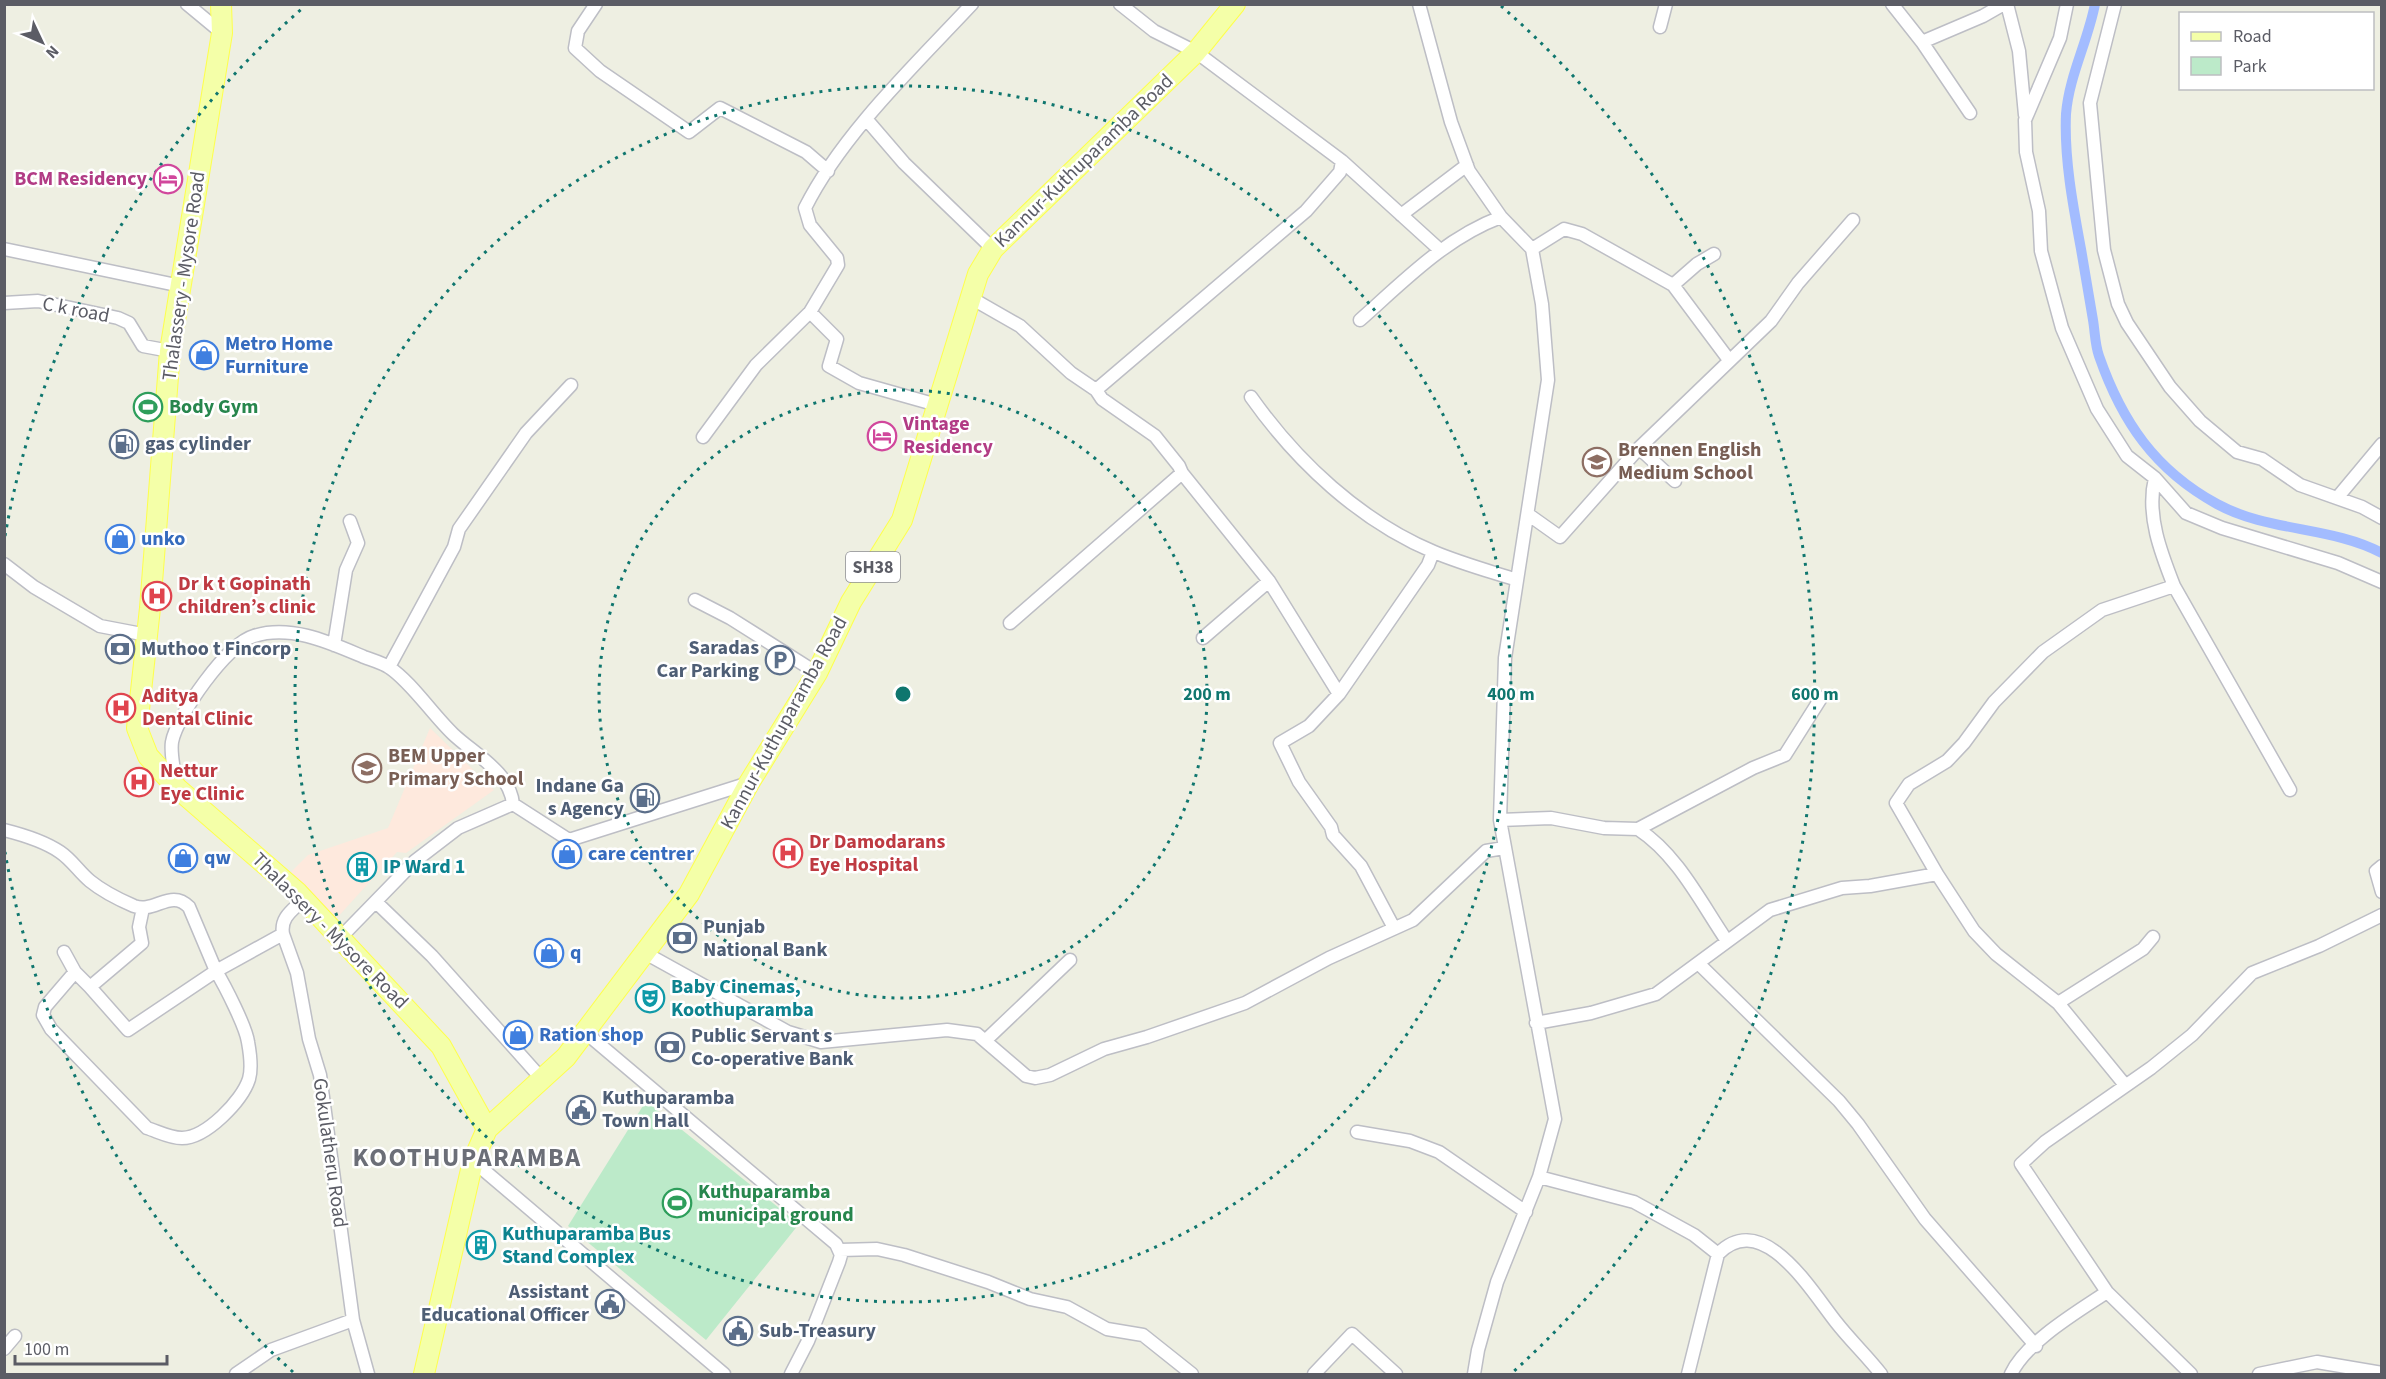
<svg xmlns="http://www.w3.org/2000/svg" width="2386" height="1379" font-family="'Source Sans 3',sans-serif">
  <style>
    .medical { fill: #fee9dd }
    .green { fill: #bceac9 }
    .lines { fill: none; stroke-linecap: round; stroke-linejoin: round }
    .canal { stroke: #a3bcff; stroke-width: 10 }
    .minor-casing { stroke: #bdbec5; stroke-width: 15 }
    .primary-casing { stroke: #feff4c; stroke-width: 22 }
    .minor { stroke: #fff; stroke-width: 12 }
    .primary { stroke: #f4ffa8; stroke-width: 20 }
    .ring { fill: none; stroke: #0f766e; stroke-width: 3; stroke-dasharray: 3 6 }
    .labels { text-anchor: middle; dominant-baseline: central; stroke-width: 5; stroke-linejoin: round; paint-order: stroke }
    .shield { fill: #fff; stroke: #8c8d93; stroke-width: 1.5 }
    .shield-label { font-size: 18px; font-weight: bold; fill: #5b5c65 }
    .street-label { font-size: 20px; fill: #5b5c65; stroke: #fff }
    .hotel-label { font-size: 20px; font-weight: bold; fill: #b23c85; stroke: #fff; text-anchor: end }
    .shop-label { font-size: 20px; font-weight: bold; fill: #366cbe; stroke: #fff; text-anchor: start }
    .leisure-label { font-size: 20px; font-weight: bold; fill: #27864d; stroke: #fff; text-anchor: start }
    .service-label { font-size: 20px; font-weight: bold; fill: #4e5e75; stroke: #fff; text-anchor: start }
    .education-label { font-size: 20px; font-weight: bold; fill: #785e54; stroke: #fff; text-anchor: start }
    .health-label { font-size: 20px; font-weight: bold; fill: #be3a42; stroke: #fff; text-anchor: start }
    .culture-label { font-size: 20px; font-weight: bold; fill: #0d838f; stroke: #fff; text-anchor: start }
    .district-label { font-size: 26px; font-weight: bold; letter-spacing: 1.5px; fill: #6b6e77; stroke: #fff }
    .centre { fill: #0f766e; stroke: #fff; stroke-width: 3 }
    .ring-label { font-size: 18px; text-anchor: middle; font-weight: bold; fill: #0f766e; stroke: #fff; stroke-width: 5; stroke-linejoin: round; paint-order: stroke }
  </style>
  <rect width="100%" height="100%" fill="#eeefe2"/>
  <path class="medical" d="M430,728L494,790L406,853L397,852L335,920L291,872L308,855L388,828Z"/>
  <path class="green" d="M646,1101L799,1224L706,1340L568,1226Z"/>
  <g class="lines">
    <path class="canal" d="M2095,4C2088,41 2069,76 2066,114C2064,158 2073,206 2081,249C2085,273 2089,296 2093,320C2095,332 2095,345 2099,356C2122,422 2155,470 2217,504C2268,532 2331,526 2382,553"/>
    <g class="minor-casing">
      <path id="minor" d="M187,4L222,33
        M596,4L578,31L575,48L600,71L689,132L720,108L806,152L828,171
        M1419,4L1451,122L1469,171L1501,217L1532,249L1542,304L1548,380L1505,658L1500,820L1555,1119L1539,1177L1497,1282L1478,1350L1474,1374
        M1892,4L1922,42L1983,16L2004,4
        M2007,4L2019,51L2025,115
        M2067,4L2060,38L2025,120L2026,152L2039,211L2041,251L2062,328L2097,409L2127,456L2155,478L2186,513L2222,528L2338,563L2382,582
        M2115,4L2090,103L2104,250L2118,304L2127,323L2170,387L2200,421L2237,452L2262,459L2300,485L2362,507L2382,518
        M1660,27L1666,4
        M1922,42L1970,113
        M867,120L904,163L993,249
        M1342,161L1440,250
        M1401,215L1467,165
        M4,249L181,286
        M1532,249L1564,229L1582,234L1673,285L1729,360
        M1673,285L1697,264L1714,254
        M971,298L1020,326L1071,373L1096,390L1102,399L1155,436L1179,466L1182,473L1269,581L1339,694
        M4,303L38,301L118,318L129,323L143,346L170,351
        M1360,320C1404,281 1445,238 1501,217
        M1096,390L1306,211L1340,172L1342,161L1196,52L1154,31L1120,4
        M1251,397C1297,462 1360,521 1434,552C1460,563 1489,571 1517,580
        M937,405L859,383L829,366L837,339L810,312L838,265L837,258L810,225L805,208C842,134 916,64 972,4
        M703,437L756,365L810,312
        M1639,448L1675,481
        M2155,478C2146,515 2161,553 2174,586L2290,790
        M2337,498L2382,444
        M1529,515L1560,537L1639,448L1771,321L1798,283L1853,220
        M4,564L34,587L100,626L147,635
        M695,600L730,618L817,673
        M1010,623L1182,473
        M1203,638L1269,581
        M334,645L346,570L358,543L350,521
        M389,667L454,547L459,529L526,433L571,385
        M177,787C175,774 170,755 172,742C177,715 227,644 254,636C291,624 331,643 364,657C372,660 383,663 390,668C411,682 433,715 453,734C474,754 510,772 513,804
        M1500,820L1551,818L1604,828L1638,829L1753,768L1785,755L1821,698
        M1638,829C1678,855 1701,903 1727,941
        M4,830C24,835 44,841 60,852C72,860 79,872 90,881C101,890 120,900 134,906C154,914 171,888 189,907L216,971L283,934C280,917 293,910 304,899
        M2382,866L2376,871L2382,892
        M1937,874L1896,803L1909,784L1947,761L1964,743L1994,702L2043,652L2102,610L2174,586
        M376,902L432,956L541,1078
        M1394,928L1361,866L1333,835L1331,827L1299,782L1280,743L1309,726L1339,694L1428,565L1433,552
        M283,934L297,973L309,1039L320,1075L353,1320L368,1374
        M341,937L415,861L458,828L513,804L569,840L749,783
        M64,952L75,972L45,1007L43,1015L51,1029L147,1128C159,1132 170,1138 182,1138C206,1138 242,1101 249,1079C252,1069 250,1053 248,1042C246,1027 225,986 216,971L128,1030L90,987
        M645,953L788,1032L821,1042L947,1030L977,1034L1026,1076L1035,1078L1050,1075L1104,1049L1147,1037L1245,1003L1329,958L1413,920L1486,851L1504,848
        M1699,964L1839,1101L1858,1124L1925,1219L2036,1346
        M75,972L90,987L142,943L139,927L143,908
        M2058,1003L2143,949L2153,937
        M1536,1023L1591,1013L1656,994L1770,910L1842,888L1870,886L1937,874L1974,931L1996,954L2058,1003L2125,1085
        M586,1033L836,1244L841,1255L839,1262L808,1341L791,1374
        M986,1040L1070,960
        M1357,1132L1410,1141L1439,1152L1526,1212
        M473,1161L724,1374
        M1539,1177L1634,1202L1694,1235L1718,1254C1763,1208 1812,1292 1836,1322C1850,1340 1867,1356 1881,1374
        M840,1250L877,1249L904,1255L988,1282L1030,1299L1067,1307L1107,1329L1143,1335L1192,1374
        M4,1349L15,1336
        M236,1374L271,1350L353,1320
        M1314,1374L1352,1334L1396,1374
        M1688,1374L1718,1254
        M2011,1374C2026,1342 2077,1312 2107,1292
        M2191,1374L2107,1292L2021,1164L2045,1142L2151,1068L2192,1035L2252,973L2319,946L2382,915
        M2259,1374L2317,1362L2382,1373"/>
    </g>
    <g class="primary-casing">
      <path id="primary" d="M221,4L222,33L170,351L150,608L137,728L148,756L177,788L297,892L441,1046L487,1129L473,1161L424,1374
        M487,1129L566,1057L689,894L749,783L817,673L851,602L902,520L978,274L993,249L1196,52L1235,4"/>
    </g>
    <use href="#minor" class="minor"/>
    <use href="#primary" class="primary"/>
  </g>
  <g class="ring">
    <circle cx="903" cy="694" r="304"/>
    <circle cx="903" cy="694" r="608"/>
    <path d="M293 1372A912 912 0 0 1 5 852M5 536A912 912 0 0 1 305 6M1501 6A912 912 0 0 1 1513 1372"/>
  </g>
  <defs>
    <g id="hotel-ring" transform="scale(1.5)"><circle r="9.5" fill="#fff" stroke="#d1479c" stroke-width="1.5"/><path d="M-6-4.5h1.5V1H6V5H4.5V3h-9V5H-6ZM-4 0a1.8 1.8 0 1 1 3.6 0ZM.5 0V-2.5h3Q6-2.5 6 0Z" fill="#d1479c"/></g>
    <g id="shop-ring" transform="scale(1.5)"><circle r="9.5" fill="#fff" stroke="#3f7fe0" stroke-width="1.5"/><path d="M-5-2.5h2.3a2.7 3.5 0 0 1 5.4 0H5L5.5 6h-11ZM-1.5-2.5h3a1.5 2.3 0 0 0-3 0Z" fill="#3f7fe0"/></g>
    <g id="stadium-ring" transform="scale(1.5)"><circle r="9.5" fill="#fff" stroke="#2e9e5b" stroke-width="1.5"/><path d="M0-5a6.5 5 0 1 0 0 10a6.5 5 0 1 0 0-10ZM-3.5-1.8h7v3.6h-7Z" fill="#2e9e5b"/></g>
    <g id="fuel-ring" transform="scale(1.5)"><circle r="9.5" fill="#fff" stroke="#5c6f8a" stroke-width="1.5"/><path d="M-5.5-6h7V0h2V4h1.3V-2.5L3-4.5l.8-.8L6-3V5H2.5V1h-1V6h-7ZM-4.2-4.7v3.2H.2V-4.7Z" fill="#5c6f8a"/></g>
    <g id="school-ring" transform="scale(1.5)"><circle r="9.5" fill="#fff" stroke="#8d6e63" stroke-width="1.5"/><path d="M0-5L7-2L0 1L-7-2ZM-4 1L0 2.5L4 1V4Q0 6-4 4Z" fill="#8d6e63"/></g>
    <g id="hospital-ring" transform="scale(1.5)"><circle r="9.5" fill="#fff" stroke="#e0444e" stroke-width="1.5"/><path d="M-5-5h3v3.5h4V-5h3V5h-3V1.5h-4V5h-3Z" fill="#e0444e"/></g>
    <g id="bank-ring" transform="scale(1.5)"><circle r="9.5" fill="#fff" stroke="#5c6f8a" stroke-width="1.5"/><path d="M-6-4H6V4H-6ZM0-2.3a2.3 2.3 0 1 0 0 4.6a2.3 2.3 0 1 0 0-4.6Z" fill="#5c6f8a"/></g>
    <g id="parking-ring" transform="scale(1.5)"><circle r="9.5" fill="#fff" stroke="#5c6f8a" stroke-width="1.5"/><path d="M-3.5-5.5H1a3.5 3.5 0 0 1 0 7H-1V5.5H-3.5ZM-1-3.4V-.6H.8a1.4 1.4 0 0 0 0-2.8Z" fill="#5c6f8a"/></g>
    <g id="building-ring" transform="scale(1.5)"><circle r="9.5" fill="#fff" stroke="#0f9aa8" stroke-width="1.5"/><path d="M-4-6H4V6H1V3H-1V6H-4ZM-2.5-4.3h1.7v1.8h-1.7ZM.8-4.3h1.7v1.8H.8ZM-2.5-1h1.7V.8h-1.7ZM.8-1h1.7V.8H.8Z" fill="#0f9aa8"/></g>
    <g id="theatre-ring" transform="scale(1.5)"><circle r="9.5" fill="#fff" stroke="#0f9aa8" stroke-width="1.5"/><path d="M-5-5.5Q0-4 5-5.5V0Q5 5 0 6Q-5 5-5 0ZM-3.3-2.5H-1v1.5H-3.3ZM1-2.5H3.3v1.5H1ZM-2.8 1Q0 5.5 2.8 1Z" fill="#0f9aa8"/></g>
    <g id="civic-ring" transform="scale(1.5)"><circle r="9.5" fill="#fff" stroke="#5c6f8a" stroke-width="1.5"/><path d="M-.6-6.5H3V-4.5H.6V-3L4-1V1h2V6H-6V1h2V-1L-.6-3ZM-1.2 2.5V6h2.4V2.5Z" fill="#5c6f8a"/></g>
  </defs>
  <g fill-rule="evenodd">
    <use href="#hotel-ring" x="168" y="179"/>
    <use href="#shop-ring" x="204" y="355"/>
    <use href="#stadium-ring" x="148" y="407"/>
    <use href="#hotel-ring" x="882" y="436"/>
    <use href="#fuel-ring" x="124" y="444"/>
    <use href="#school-ring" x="1597" y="462"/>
    <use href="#shop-ring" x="120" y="539"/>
    <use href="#hospital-ring" x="157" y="596"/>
    <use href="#bank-ring" x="120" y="649"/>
    <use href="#parking-ring" x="780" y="660"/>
    <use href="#hospital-ring" x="121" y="708"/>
    <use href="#school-ring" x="367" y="768"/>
    <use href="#hospital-ring" x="139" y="782"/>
    <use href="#fuel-ring" x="645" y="798"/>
    <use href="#hospital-ring" x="788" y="853"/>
    <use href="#shop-ring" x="567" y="854"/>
    <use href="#shop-ring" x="183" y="858"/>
    <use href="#building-ring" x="362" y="867"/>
    <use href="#bank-ring" x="682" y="938"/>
    <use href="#shop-ring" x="549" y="953"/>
    <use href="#theatre-ring" x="650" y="998"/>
    <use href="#shop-ring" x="518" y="1035"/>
    <use href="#bank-ring" x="670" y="1047"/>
    <use href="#civic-ring" x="581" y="1110"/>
    <use href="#stadium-ring" x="677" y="1203"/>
    <use href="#building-ring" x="481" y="1245"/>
    <use href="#civic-ring" x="610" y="1304"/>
    <use href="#civic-ring" x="738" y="1331"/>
  </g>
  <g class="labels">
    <rect class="shield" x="846" y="552" width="54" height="30" rx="4.5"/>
    <g class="shield-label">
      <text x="873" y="567">SH38</text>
    </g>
    <g class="street-label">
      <text transform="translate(1084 161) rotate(-44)">Kannur-Kuthuparamba Road</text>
      <text transform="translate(184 276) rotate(-82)">Thalassery - Mysore Road</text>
      <text transform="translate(76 310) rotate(11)">C k road</text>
      <text transform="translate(784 723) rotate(-61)">Kannur-Kuthuparamba Road</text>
      <text transform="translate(330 931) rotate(45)">Thalassery - Mysore Road</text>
      <text transform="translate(330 1153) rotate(82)">Gokulatheru Road</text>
    </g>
    <g class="hotel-label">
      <text x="147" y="179">BCM Residency</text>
      <text x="903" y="424" text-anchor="start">Vintage<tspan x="903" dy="23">Residency</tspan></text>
    </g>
    <g class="shop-label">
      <text x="225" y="344">Metro Home<tspan x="225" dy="23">Furniture</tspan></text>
      <text x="141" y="539">unko</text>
      <text x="588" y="854">care centrer</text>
      <text x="204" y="858">qw</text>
      <text x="570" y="953">q</text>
      <text x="539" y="1035">Ration shop</text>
    </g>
    <g class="leisure-label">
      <text x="169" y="407">Body Gym</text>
      <text x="698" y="1192">Kuthuparamba<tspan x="698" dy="23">municipal ground</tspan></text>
    </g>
    <g class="service-label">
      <text x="145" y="444">gas cylinder</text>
      <text x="759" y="648" text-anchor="end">Saradas<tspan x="759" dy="23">Car Parking</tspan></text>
      <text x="141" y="649">Muthoo t Fincorp</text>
      <text x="624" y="786" text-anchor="end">Indane Ga<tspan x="624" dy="23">s Agency</tspan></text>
      <text x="703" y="927">Punjab<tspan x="703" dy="23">National Bank</tspan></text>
      <text x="691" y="1036">Public Servant s<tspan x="691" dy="23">Co-operative Bank</tspan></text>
      <text x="602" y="1098">Kuthuparamba<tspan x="602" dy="23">Town Hall</tspan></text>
      <text x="589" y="1292" text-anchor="end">Assistant<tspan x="589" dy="23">Educational Officer</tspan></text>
      <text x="759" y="1331">Sub-Treasury</text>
    </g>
    <g class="education-label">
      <text x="1618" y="450">Brennen English<tspan x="1618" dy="23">Medium School</tspan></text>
      <text x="388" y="756">BEM Upper<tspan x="388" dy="23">Primary School</tspan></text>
    </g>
    <g class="health-label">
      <text x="178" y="584">Dr k t Gopinath<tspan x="178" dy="23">children’s clinic</tspan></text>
      <text x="142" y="696">Aditya<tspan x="142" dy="23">Dental Clinic</tspan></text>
      <text x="160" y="771">Nettur<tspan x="160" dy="23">Eye Clinic</tspan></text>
      <text x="809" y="842">Dr Damodarans<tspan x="809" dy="23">Eye Hospital</tspan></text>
    </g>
    <g class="culture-label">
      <text x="383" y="867">IP Ward 1</text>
      <text x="671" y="987">Baby Cinemas,<tspan x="671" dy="23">Koothuparamba</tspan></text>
      <text x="502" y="1234">Kuthuparamba Bus<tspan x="502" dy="23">Stand Complex</tspan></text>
    </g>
    <g class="district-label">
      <text x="467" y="1157">KOOTHUPARAMBA</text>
    </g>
  </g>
  <circle cx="903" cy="694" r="9" class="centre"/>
  <g class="ring-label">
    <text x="1207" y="700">200 m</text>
    <text x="1511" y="700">400 m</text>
    <text x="1815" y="700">600 m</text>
  </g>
  <rect width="2386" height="1379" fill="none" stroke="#5b5c65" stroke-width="12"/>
  <rect x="2179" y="12" width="195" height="78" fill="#ffffff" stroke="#bdbec1" stroke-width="1.5"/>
  <rect x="2191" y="32" width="30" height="9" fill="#f4ffa8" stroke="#bdbec1" stroke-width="1.5"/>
  <text x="2233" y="42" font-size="18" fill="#5b5c65">Road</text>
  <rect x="2191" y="57" width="30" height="18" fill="#bceac9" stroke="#bdbec1" stroke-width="1.5"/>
  <text x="2233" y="72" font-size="18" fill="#5b5c65">Park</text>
  <g transform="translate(42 42) rotate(134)" stroke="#ffffff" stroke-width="4.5" paint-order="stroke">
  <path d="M0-4.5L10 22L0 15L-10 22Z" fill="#5b5c65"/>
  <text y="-9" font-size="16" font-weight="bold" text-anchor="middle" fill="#5b5c65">N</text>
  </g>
  <path d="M15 1355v9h152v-9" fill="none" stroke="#5b5c65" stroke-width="3"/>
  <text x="24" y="1355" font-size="18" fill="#5b5c65" stroke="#ffffff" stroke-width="4.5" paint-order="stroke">100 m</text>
</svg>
